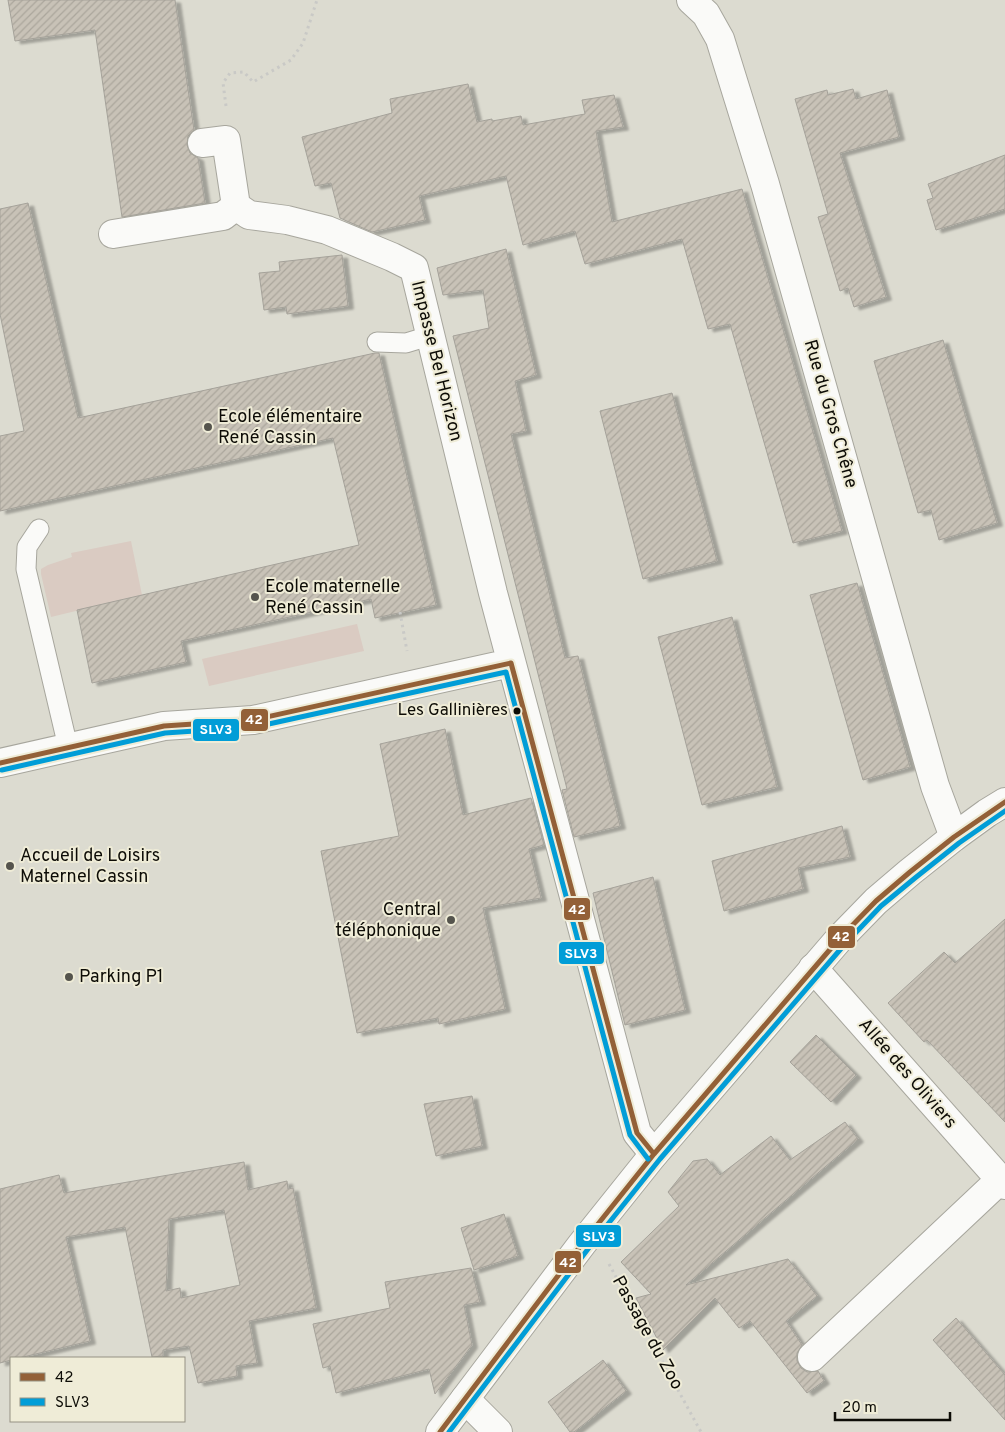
<svg xmlns="http://www.w3.org/2000/svg" width="1005" height="1432" font-family="Overpass,sans-serif">
  <style>
    .green { fill: #dacbc2 }
    .building { fill: url(#building-hatch); stroke: #a5a29a; fill-rule: evenodd; filter: url(#shadow) }
    .lines { fill: none; stroke-linecap: round; stroke-linejoin: round }
    .lane-casing { stroke: #a7a69d; stroke-width: 21 }
    .street-casing { stroke: #a7a69d; stroke-width: 30 }
    .secondary-casing { stroke: #a7a69d; stroke-width: 30 }
    .path { stroke: #c9c9c6; stroke-width: 3; stroke-dasharray: 2.5 4; stroke-linecap: butt }
    .lane { stroke: #fafaf8; stroke-width: 19 }
    .street { stroke: #fafaf8; stroke-width: 28 }
    .secondary { stroke: #fafaf8; stroke-width: 28 }
    .bus-1-casing { stroke: #efecd7; stroke-width: 9 }
    .bus-2-casing { stroke: #efecd7; stroke-width: 9 }
    .bus-1 { stroke: #936037; stroke-width: 5 }
    .bus-2 { stroke: #019dd7; stroke-width: 5 }
    .poi-dot { fill: #55544d; stroke: #efecd7; stroke-width: 2 }
    .bus-dot { fill: #0d0c06; stroke: #efecd7; stroke-width: 2 }
    .labels { text-anchor: middle; dominant-baseline: central; stroke-width: 4; stroke-linejoin: round; paint-order: stroke }
    .bus-label { font-size: 17px; fill: #0d0c06; stroke: #efecd7; text-anchor: end }
    .street-label { font-size: 18px; fill: #0d0c06; stroke: #efecd7 }
    .poi-label { font-size: 18px; fill: #0d0c06; stroke: #efecd7; text-anchor: start }
    .line-badge { stroke: #efecd7; stroke-width: 2 }
    .badge-label { font-size: 14px; text-anchor: middle; font-weight: bold; fill: #fff }
  </style>
  <defs>
    <pattern id="building-hatch" width="6" height="6" patternUnits="userSpaceOnUse" patternTransform="scale(1.25)"><rect width="6" height="6" fill="#c8c2b7"/><path d="M-1 1l2-2M0 6l6-6M5 7l2-2" fill="none" stroke="#aba69c"/></pattern>
    <filter id="shadow"><feDropShadow dx="5.5" dy="3" stdDeviation="1" flood-color="#0004"/></filter>
  </defs>
  <rect width="100%" height="100%" fill="#dcdbd0"/>
  <path class="green" d="M131,541L142,595L51,617L41,574V569L48,565L72,557L71,553Z
    M357,624L364,651L209,686L202,659Z"/>
  <path class="building" d="M8,0H175L194,130L188,136L187,145L190,153L198,158L205,203L122,217L95,30L15,41Z
    M468,84L477,122L492,119V121L521,116L523,125L585,114L582,100L614,95L623,127L596,131L612,222L742,189L842,531L793,543L730,324L708,329L682,239L585,264L575,231L523,245L506,176L419,196L425,220L372,232L340,218L331,183L315,186L302,137L392,113L390,99Z
    M853,89L856,99L887,90L899,137L840,153L886,297L854,307L848,288L840,291L818,217L828,214L795,99L827,90L828,95Z
    M1005,155V209L936,230L927,200L933,198L928,184Z
    M28,203L78,418L375,353H379L436,605L375,618L371,599L181,641L186,662L92,683L77,610L359,545L333,438L0,511V436L24,431L0,314V209Z
    M506,249L536,375L515,381L526,431L511,434L565,658L578,656L620,826L574,837L562,790L567,789L453,336L489,328L483,290L443,295L437,268Z
    M342,255L348,306L287,314L286,307L264,310L259,273L280,271L279,262Z
    M943,340L997,523L939,540L931,510L918,513L874,361Z
    M672,393L717,561L643,579L600,411Z
    M857,583L910,767L863,780L810,595Z
    M732,617L777,787L702,805L658,637Z
    M445,729L463,815L531,798L544,845L529,849L541,898L483,908L505,1009L439,1024L438,1018L357,1033L321,851L399,836L380,744Z
    M842,826L850,857L798,868L803,889L724,911L712,861Z
    M653,877L685,1010L625,1025L593,893Z
    M1005,919V1122L927,1040L924,1042L888,1003L944,952L955,963Z
    M816,1035L856,1075L831,1102L790,1062Z
    M472,1096L482,1146L436,1156L424,1104Z
    M845,1122L858,1139L686,1285L788,1259L817,1296L786,1321L802,1345L797,1353V1361L801,1368L807,1372L818,1371L824,1381L807,1393L750,1321L739,1328L715,1298L663,1350L636,1298L651,1294L621,1262L679,1206L668,1192L693,1161L707,1159L720,1175L771,1136L790,1160Z
    M244,1162L248,1190L287,1181L288,1189L293,1188L316,1308L249,1321L257,1363L236,1366L237,1376L198,1383L189,1346L163,1350V1356L152,1357L125,1227L66,1237L90,1341L19,1358H11V1360L0,1363V1189L59,1175L64,1193ZM224,1210L240,1285L181,1298L180,1288L166,1291L169,1219Z
    M504,1214L518,1256L474,1270L461,1228Z
    M471,1268L480,1302L464,1305L472,1345L435,1394L429,1369L336,1393L330,1366L323,1368L313,1324L390,1308L385,1282Z
    M956,1318L1005,1375V1420L933,1340Z
    M603,1360L626,1391L574,1432H570L548,1402Z"/>
  <g class="lines">
    <g class="lane-casing">
      <path id="lane" d="M377,342L406,343L429,336
        M39,529L27,547L26,569L68,747"/>
    </g>
    <g class="street-casing">
      <path id="street" d="M691,0L706,14L720,39L765,184L935,786L954,837
        M202,143L226,140L236,206L249,215L287,220L327,230L392,257L414,268L493,593L637,1133L654,1154
        M113,234L223,216L236,206
        M0,763L164,726L253,720L511,663
        M813,968L1005,1185
        M812,1357L1000,1180
        M465,1399L498,1432"/>
    </g>
    <g class="secondary-casing">
      <path id="secondary" d="M440,1432L582,1244L654,1154L839,939L876,901L910,872L954,837L987,813L1005,802"/>
    </g>
    <path class="path" d="M226,106L223,83L230,73L244,72L253,82L291,60L303,43L317,0
      M400,612L407,651
      M609,1264L701,1432"/>
    <use href="#lane" class="lane"/>
    <use href="#street" class="street"/>
    <use href="#secondary" class="secondary"/>
    <g class="bus-1-casing">
      <path id="bus-1" d="M0,763L164,726L253,720L511,663L637,1133L654,1154
        M440,1432L582,1244L654,1154L839,939L876,901L910,872L954,837L1005,802"/>
    </g>
    <g class="bus-2-casing">
      <path id="bus-2" d="M2,770L165,733L255,727L506,672L630,1135L648,1159
        M449,1432L588,1249L660,1159L845,944L881,906L915,878L959,843L1005,811"/>
    </g>
    <use href="#bus-1" class="bus-1"/>
    <use href="#bus-2" class="bus-2"/>
  </g>
  <g class="poi-dot">
    <circle cx="208" cy="427" r="5"/>
    <circle cx="255" cy="597" r="5"/>
    <circle cx="10" cy="866" r="5"/>
    <circle cx="451" cy="920" r="5"/>
    <circle cx="69" cy="977" r="5"/>
  </g>
  <circle class="bus-dot" cx="517" cy="711" r="4.5"/>
  <g class="labels">
    <g class="bus-label">
      <text x="508" y="711">Les Gallinières</text>
    </g>
    <g class="street-label">
      <text transform="translate(436 361) rotate(76)">Impasse Bel Horizon</text>
      <text transform="translate(830 414) rotate(74)">Rue du Gros Chêne</text>
      <text transform="translate(907 1074) rotate(49)">Allée des Oliviers</text>
      <text transform="translate(647 1333) rotate(61)">Passage du Zoo</text>
    </g>
    <g class="poi-label">
      <text x="218" y="417">Ecole élémentaire<tspan x="218" dy="21">René Cassin</tspan></text>
      <text x="265" y="587">Ecole maternelle<tspan x="265" dy="21">René Cassin</tspan></text>
      <text x="20" y="856">Accueil de Loisirs<tspan x="20" dy="21">Maternel Cassin</tspan></text>
      <text x="441" y="910" text-anchor="end">Central<tspan x="441" dy="21">téléphonique</tspan></text>
      <text x="79" y="977">Parking P1</text>
    </g>
  </g>
  <g class="line-badge">
    <rect x="240" y="708" width="29" height="24" rx="5" fill="#936037"/>
    <rect x="192" y="718" width="48" height="24" rx="5" fill="#019dd7"/>
    <rect x="563" y="897" width="28" height="24" rx="5" fill="#936037"/>
    <rect x="827" y="925" width="29" height="24" rx="5" fill="#936037"/>
    <rect x="558" y="941" width="47" height="24" rx="5" fill="#019dd7"/>
    <rect x="575" y="1224" width="47" height="24" rx="5" fill="#019dd7"/>
    <rect x="554" y="1250" width="28" height="24" rx="5" fill="#936037"/>
  </g>
  <g class="badge-label">
    <text x="254" y="724">42</text>
    <text x="216" y="734">SLV3</text>
    <text x="577" y="914">42</text>
    <text x="841" y="941">42</text>
    <text x="581" y="958">SLV3</text>
    <text x="599" y="1241">SLV3</text>
    <text x="568" y="1267">42</text>
  </g>
  <rect x="10" y="1357" width="175" height="65" fill="#efecd7" stroke="#959283"/>
  <rect x="20" y="1373" width="25" height="8" fill="#936037" stroke="#959283"/>
  <text x="55" y="1382" font-size="15" fill="#0d0c06">42</text>
  <rect x="20" y="1398" width="25" height="8" fill="#019dd7" stroke="#959283"/>
  <text x="55" y="1407" font-size="15" fill="#0d0c06">SLV3</text>
  <path d="M835 1412v8h115v-8" fill="none" stroke="#0d0c06" stroke-width="2.5"/>
  <text x="842" y="1412" font-size="15" fill="#0d0c06" stroke="#efecd7" stroke-width="4" paint-order="stroke">20 m</text>
</svg>
